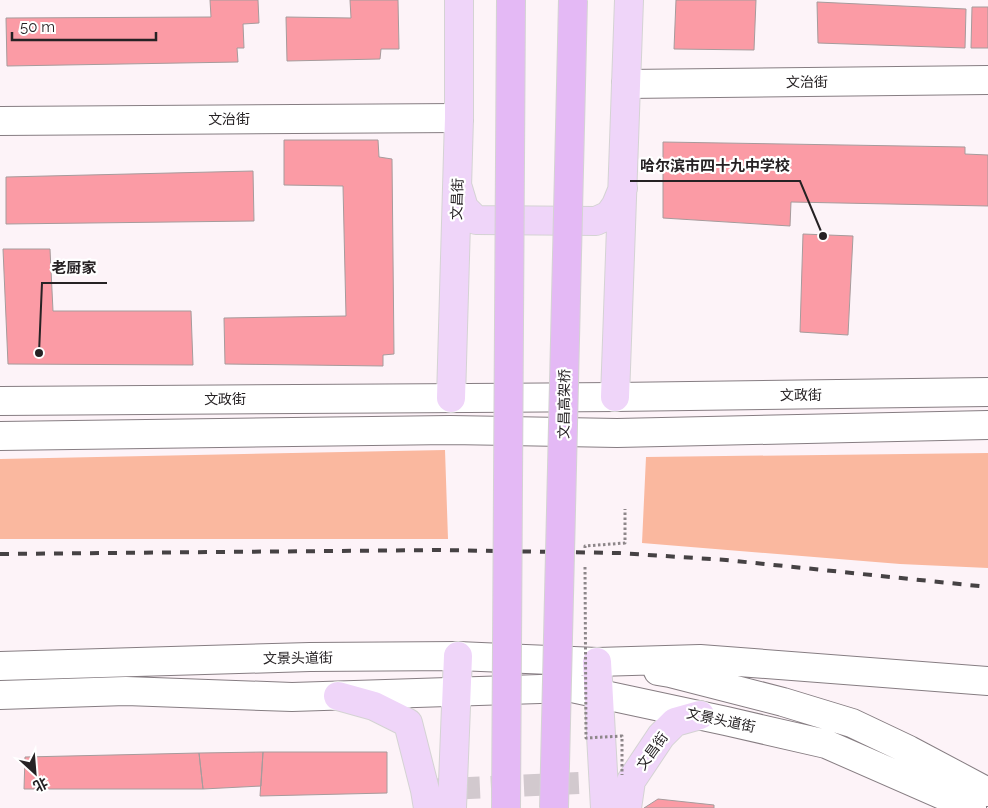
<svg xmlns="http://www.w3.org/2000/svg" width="988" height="808" font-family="Raleway,'Noto Sans SC',sans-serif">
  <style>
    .green { fill: #fab89f }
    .building { fill: #fb9ba5; stroke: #a69b9c }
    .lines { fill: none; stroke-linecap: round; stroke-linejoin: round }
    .street-tunnel { stroke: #d2c9ce; stroke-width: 22; stroke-dasharray: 22 11; stroke-linecap: butt }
    .secondary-casing { stroke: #867d82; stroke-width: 30 }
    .primary-casing { stroke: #d4d3d3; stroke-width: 30 }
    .secondary { stroke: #fff; stroke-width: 28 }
    .primary { stroke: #efd5f9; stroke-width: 28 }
    .rail { stroke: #464244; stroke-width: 4; stroke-dasharray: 9 9; stroke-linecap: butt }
    .highway-bridge-casing { stroke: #d4d3d3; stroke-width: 30; stroke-linecap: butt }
    .path-bridge { stroke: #8d8689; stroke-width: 3; stroke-dasharray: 2.5 2.5; stroke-linecap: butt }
    .highway-bridge { stroke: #e4b9f5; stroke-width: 28 }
    .labels { text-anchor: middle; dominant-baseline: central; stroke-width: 4.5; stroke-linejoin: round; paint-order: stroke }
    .street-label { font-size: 14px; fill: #262224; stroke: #fff }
    .leader { fill: none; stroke: #262224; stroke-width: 2 }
    .callout-dot { fill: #262224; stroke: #fff; stroke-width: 2 }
    .callout-label { font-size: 15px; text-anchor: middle; font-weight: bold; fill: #262224; stroke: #fff; stroke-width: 4.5; stroke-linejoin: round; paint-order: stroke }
  </style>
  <rect width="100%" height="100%" fill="#fdf3f8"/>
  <path class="green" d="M445,450L448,539H0V459Z
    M988,453V568L900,564L642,543L646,457Z"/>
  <path class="building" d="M210,0H258L259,23L243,24L244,48H237L238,62L7,66L6,18L211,17Z
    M350,0H398L399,49H381L380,59L287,61L286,17L351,18Z
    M676,0H756L754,50L674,49Z
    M817,2L966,9L965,48L818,43Z
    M972,7H988V48H971Z
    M284,140H378L379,157L392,159L394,354L383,355V366L225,364L224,318L346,316L343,186L284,185Z
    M663,142L965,147V154L988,155V206L791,202L790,226L663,218Z
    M253,171L254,221L6,224V177Z
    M803,234L853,236L848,335L800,332Z
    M3,249H50L53,311H191L193,365L8,364Z
    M263,752H387V793L260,796Z
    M263,752L261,786L203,789L199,753Z
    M199,753L203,789H24L25,757Z
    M658,799L714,805V808H644Z"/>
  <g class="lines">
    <path class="street-tunnel" d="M425,790L620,781"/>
    <g class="secondary-casing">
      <path id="secondary" d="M626,84L988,80
        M0,121L459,118
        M0,401L615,397L988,392
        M0,436L450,430L617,433L988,425
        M0,666L310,657L458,656L597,662L700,659L988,681
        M658,671L670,673L783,702L852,723L909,750L988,792
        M0,695L126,691L292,697L572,688L726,721L826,744L972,808"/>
    </g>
    <g class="primary-casing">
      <path id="primary" d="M458,188L464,208L476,220L596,221L609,215L616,205L623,188
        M615,397L629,0
        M451,398L459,118V0
        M597,662L605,808
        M338,696L374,706L408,723L425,790L428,808
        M452,808L458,656
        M627,808L631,781L661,736L675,722L700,715"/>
    </g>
    <use href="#secondary" class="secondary"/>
    <use href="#primary" class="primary"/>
    <path class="rail" d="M0,554L439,550L619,553L726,560L988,587"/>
    <g class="highway-bridge-casing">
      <path id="highway-bridge" d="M506,808L511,0
        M554,808L573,0"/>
    </g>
    <path class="path-bridge" d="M585,548V546L625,543V509
      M585,567L586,738L622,736V775"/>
    <use href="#highway-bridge" class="highway-bridge"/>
  </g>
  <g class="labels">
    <g class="street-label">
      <text transform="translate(807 82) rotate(-1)">文治街</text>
      <text x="229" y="119">文治街</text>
      <text transform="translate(457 199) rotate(-88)">文昌街</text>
      <text transform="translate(801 395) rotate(-1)">文政街</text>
      <text x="225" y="399">文政街</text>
      <text transform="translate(564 404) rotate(-89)">文昌高架桥</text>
      <text transform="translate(298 658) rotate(-1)">文景头道街</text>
      <text transform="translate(721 720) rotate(12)">文景头道街</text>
      <text transform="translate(652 751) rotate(-54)">文昌街</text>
    </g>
  </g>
  <path class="leader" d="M823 236L800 181H630M39 353L42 283H107"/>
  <g class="callout-dot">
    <circle cx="823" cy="236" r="5"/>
    <circle cx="39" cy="353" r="5"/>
  </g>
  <g class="callout-label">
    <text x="715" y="171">哈尔滨市四十九中学校</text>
    <text x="74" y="273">老厨家</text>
  </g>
  <g transform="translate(35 773) rotate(154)" stroke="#ffffff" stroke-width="4" paint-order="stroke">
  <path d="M0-4L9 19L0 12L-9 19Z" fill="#262224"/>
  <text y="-8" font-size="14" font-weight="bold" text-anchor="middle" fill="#262224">北</text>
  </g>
  <path d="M12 32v8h144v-8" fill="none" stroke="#262224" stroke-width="2.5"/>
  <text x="20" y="32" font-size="15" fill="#262224" stroke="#ffffff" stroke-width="4" paint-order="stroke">50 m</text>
</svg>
